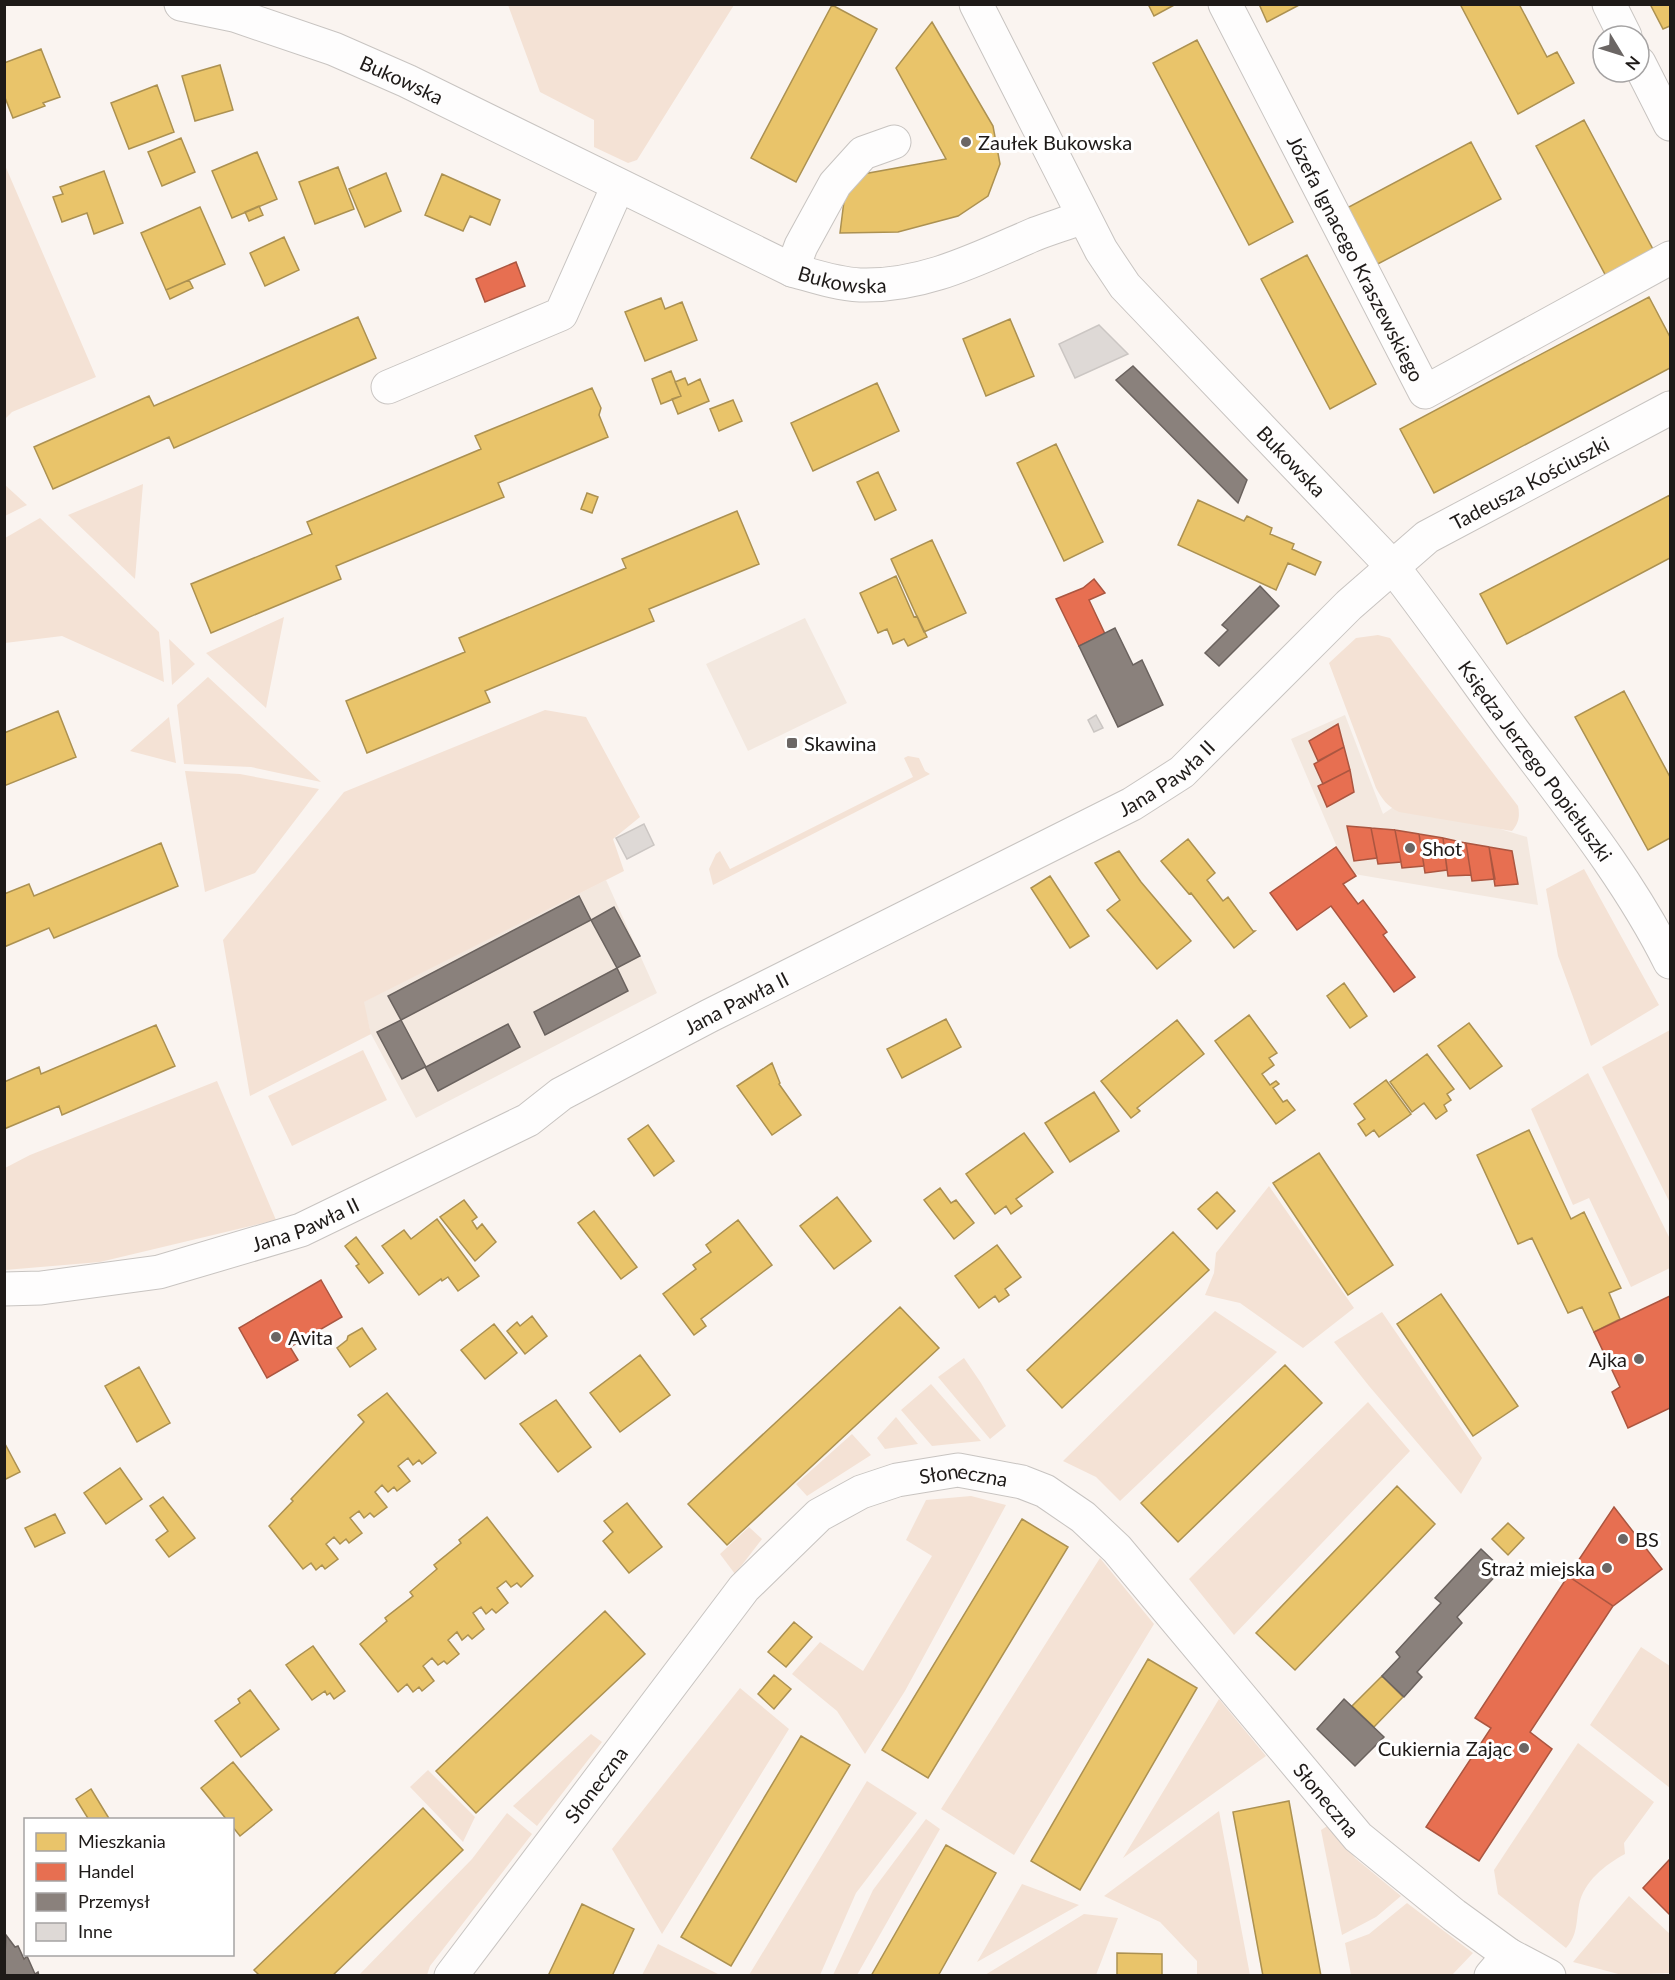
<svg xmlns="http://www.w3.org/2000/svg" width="1675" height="1980" font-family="Lato,sans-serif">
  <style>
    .built { fill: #f3e8df }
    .green { fill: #f4e2d5 }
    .homes { fill: #e9c46a; stroke: #ac9151; stroke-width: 1.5 }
    .shops { fill: #e76f51; stroke: #ab5640; stroke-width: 1.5 }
    .industry { fill: #8a817c; stroke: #6a625e; stroke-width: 1.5 }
    .building { fill: #ded9d6; stroke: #cbc6c3; stroke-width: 1.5 }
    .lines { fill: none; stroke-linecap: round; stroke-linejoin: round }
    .minor-casing { stroke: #c8c4c1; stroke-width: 35 }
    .minor { stroke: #fefdfd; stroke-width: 33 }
    .poi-dot { fill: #6b6664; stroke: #fff; stroke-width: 2 }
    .labels { text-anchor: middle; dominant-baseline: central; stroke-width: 6; stroke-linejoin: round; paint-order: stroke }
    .street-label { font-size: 20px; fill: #1e1a18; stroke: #fff }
    .poi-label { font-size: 20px; fill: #1e1a18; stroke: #fff; text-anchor: start }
  </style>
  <rect width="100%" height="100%" fill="#faf4f0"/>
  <path class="built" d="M805,618L847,703L748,751L706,664Z
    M1345,715L1383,814L1404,800L1527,837L1538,905L1348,873L1291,739Z
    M606,880L657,993L416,1118L371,1034L363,1002Z"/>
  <path class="green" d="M508,5V4L734,5L637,160L628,163L594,147V120L540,92Z
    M4,163L96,377L12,412L5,419Z
    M4,484L27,505L5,516H4Z
    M143,484L135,579L68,515Z
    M40,518L159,632L164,682L62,636L5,643V538Z
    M284,617L266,708L206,653Z
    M1378,635L1390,638L1518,806C1520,815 1519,823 1512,831L1399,812C1387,806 1382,799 1376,788L1329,663L1356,638Z
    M169,639L195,664L172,685Z
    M208,677L321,782L251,767L184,764L177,705Z
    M545,710L586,717L640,817L613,839L624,871L364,1002L371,1034L250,1096L223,940L344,792Z
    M169,717L176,763L130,751Z
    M908,756L919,758L925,771L930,774L713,885L709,869L716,854L720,851L730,869L913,777L904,758Z
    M185,771L240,774L319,789L255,873L205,892Z
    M1584,869L1659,1005L1591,1046L1558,956L1546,889Z
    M1670,1030V1203L1602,1067Z
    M363,1050L387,1100L292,1146L268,1096Z
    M1588,1073L1670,1239V1268L1631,1287L1589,1198L1573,1205L1531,1109Z
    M217,1081L276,1220L100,1262L5,1270V1168L30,1155Z
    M1269,1186L1354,1308L1303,1348L1240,1303L1205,1295L1214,1273L1216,1253Z
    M1215,1311L1277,1352L1120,1501L1096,1477L1063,1461Z
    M1382,1312L1482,1458L1461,1494L1369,1386L1334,1342Z
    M964,1358L981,1383L1006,1426L990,1439L938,1377Z
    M931,1384L981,1441L932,1446L901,1410Z
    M1368,1402L1410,1451L1234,1635L1189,1579Z
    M896,1417L918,1444L885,1449L877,1438Z
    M852,1434L871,1455L807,1496L796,1484Z
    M971,1496L1006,1505L905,1691L865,1754L837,1711L792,1674L820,1642L863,1671L932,1556L906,1540L926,1500Z
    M749,1527L762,1539L735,1574L720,1554Z
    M1100,1558L1154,1624L1014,1855L941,1809Z
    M1641,1647L1670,1666V1788L1590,1725Z
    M740,1688L789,1729L662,1934L612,1849Z
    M1219,1699L1266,1756L1123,1858Z
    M591,1734L602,1742L537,1826L513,1806Z
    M1578,1743L1654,1802L1624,1843L1625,1854C1605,1865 1584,1881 1579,1905C1576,1921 1578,1935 1566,1948L1498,1894L1494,1870Z
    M428,1770L475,1817L463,1842L410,1787Z
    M867,1781L917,1813L856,1893L820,1975H749Z
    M1219,1811L1250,1975H1197V1961L1160,1922L1104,1896Z
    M507,1813L532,1834L430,1966L427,1975H359L472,1859Z
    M926,1819L940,1829L857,1975H833L873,1890Z
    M1329,1825L1355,1858L1401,1896L1376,1917L1342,1935L1321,1830Z
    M1022,1884L1079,1905L977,1962Z
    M1629,1896L1670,1934V1973L1622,1975L1573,1962Z
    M1407,1903L1473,1953L1452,1975H1351L1345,1943L1369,1934Z
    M1084,1914L1118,1918L1096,1975H985Z
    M658,1944L720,1975H642Z"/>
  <path class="homes" d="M1148,4H1176L1154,16Z
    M1259,4H1301L1267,22Z
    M1460,4H1519L1547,57L1557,52L1574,83L1518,114Z
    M1650,4H1670V26L1663,29Z
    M832,5L877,29L796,182L751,158Z
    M932,22L993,126L1000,164L988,196L958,216L898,232L840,233L847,177L946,159L896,68Z
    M1197,40L1293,222L1249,245L1153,63Z
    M41,49L60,97L43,103L45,106L13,118L4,95V63Z
    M220,65L233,110L195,121L182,76Z
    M157,85L174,132L129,149L111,103Z
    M1584,120L1655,253L1607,278L1536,146Z
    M181,138L195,172L162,186L148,152Z
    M1471,142L1501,199L1374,266L1345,209Z
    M257,152L277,199L232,218L212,171Z
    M338,167L354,209L315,224L299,182Z
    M104,171L123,223L94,234L87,213L62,222L53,197L63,194L60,187Z
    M386,173L401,211L365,227L349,189Z
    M442,174L500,200L490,225L470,216L463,231L425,215Z
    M259,206L263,215L249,221L245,212Z
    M200,207L225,264L166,290L141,233Z
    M284,237L299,270L265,286L250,253Z
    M1307,255L1376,384L1330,409L1261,279Z
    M189,280L193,288L170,299L166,290Z
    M1649,297L1670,337V368L1434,493L1400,429Z
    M661,298L665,309L682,302L697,340L645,361L625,312Z
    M358,317L376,358L174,448L169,437L53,489L34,447L149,396L154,406Z
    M1010,319L1034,376L986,396L963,339Z
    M671,371L681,396L661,404L652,379Z
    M685,378L688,385L700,379L709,401L678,414L672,399L681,396L675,382Z
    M877,383L899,431L813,471L791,423Z
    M592,388L601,408L599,415L608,437L498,483L504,497L336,566L341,579L211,633L191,584L312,534L307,522L481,449L475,436Z
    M733,400L742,421L719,431L710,409Z
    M1056,444L1103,542L1064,561L1017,463Z
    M878,472L896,510L875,520L857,482Z
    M587,493L598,497L592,513L581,509Z
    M1670,495V558L1507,644L1480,594Z
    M1198,500L1244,521L1247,516L1272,528L1270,534L1294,544L1292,549L1321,562L1315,575L1288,563L1276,590L1178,545Z
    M737,511L759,564L649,609L654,621L485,691L490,702L367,753L346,701L465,652L459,638L626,568L622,559Z
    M932,540L966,613L924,632L891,559Z
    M896,576L914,617L917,616L927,637L908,646L904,639L893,644L887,629L878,633L860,593Z
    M1624,691L1670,777V838L1648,850L1575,717Z
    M58,711L76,757L4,786V733Z
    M1188,839L1215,873L1207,880L1223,901L1228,897L1253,931H1255L1234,948L1191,893L1189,894L1161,861Z
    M161,843L178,886L54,938L49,928L4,947V894L29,884L34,896Z
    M1119,851L1141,882L1191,941L1157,969L1107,910L1120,900L1095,863Z
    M1050,876L1089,936L1070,948L1031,888Z
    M1344,983L1367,1016L1350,1028L1327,996Z
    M1249,1015L1277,1053L1269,1058L1274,1065L1262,1074L1270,1085L1276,1081L1279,1084L1273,1088L1283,1102L1287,1100L1295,1110L1276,1124L1215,1041Z
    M946,1019L961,1047L902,1078L887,1049Z
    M1177,1020L1204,1054L1137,1108L1140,1111L1131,1118L1101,1081Z
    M1469,1023L1502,1066L1470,1089L1438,1046Z
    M156,1025L175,1066L62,1115L59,1106L4,1129V1082L39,1067L41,1074Z
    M1427,1054L1454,1089L1447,1094L1451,1100L1444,1105L1447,1111L1436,1119L1424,1103L1412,1112L1390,1082Z
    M772,1063L780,1083L779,1084L801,1115L772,1135L737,1086Z
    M1386,1080L1411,1114L1379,1137L1374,1130L1366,1136L1358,1124L1365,1119L1354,1104Z
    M1094,1092L1119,1131L1070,1162L1045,1123Z
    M648,1125L674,1161L654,1176L628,1139Z
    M1529,1130L1571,1219L1584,1212L1621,1288L1609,1293L1620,1319L1594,1332L1582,1307L1568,1313L1532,1238L1518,1244L1477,1155Z
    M1024,1133L1053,1172L1016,1199L1022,1206L1011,1214L1006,1206L995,1214L966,1174Z
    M1319,1153L1393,1265L1348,1295L1273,1183Z
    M940,1188L951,1203L956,1200L974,1223L954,1239L924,1200Z
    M1217,1192L1235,1211L1217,1229L1198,1209Z
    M837,1197L871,1241L834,1269L800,1226Z
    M464,1200L477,1217L472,1221L477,1229L482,1224L496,1242L475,1261L440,1217Z
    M594,1211L637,1267L621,1279L578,1223Z
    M437,1219L479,1276L458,1291L448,1277L442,1281L441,1279L419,1295L382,1246L404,1230L411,1239Z
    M738,1220L772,1265L701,1319L706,1326L694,1335L663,1294L696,1269L693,1265L711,1252L706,1245Z
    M1173,1232L1209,1270L1062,1408L1027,1370Z
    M356,1237L383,1273L369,1283L356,1266L359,1264L345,1246Z
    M997,1245L1021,1277L1005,1289L1009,1295L999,1302L995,1296L979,1308L955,1276Z
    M1441,1294L1518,1406L1473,1436L1397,1324Z
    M900,1307L939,1348L727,1545L688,1504Z
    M532,1316L547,1336L525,1354L507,1331L517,1322L520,1326Z
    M494,1324L517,1353L485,1379L461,1350Z
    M362,1328L376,1349L350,1367L337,1348L347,1340L348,1336Z
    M640,1355L670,1395L620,1432L590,1393Z
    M1285,1365L1322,1403L1178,1542L1141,1503Z
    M139,1367L170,1423L137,1442L105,1386Z
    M387,1393L436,1453L422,1464L419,1460L413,1465L408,1458L398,1466L410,1481L397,1491L394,1487L388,1492L382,1485L375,1492L387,1507L374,1517L370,1513L364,1518L359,1511L350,1518L362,1533L349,1543L346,1539L340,1544L334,1537L326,1544L338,1559L325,1569L322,1565L316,1570L311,1563L303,1569L269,1526L293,1501L291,1499L364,1422L358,1415Z
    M556,1400L591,1447L558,1472L520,1424Z
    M4,1442L20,1472L4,1480Z
    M120,1468L142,1499L106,1524L84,1493Z
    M1397,1486L1435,1524L1295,1670L1256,1633Z
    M163,1497L195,1538L169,1557L156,1540L168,1531L150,1506Z
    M627,1503L662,1547L629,1573L603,1541L613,1532L604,1521Z
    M55,1514L65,1533L35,1547L25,1528Z
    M487,1517L533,1576L521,1587L517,1583L511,1587L506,1581L497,1588L508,1603L496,1613L492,1609L486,1614L481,1607L473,1613L484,1629L472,1639L468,1635L462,1640L457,1632L448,1640L459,1654L447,1664L444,1661L438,1665L432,1658L423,1666L434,1681L422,1691L419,1687L413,1692L407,1684L398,1692L360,1644L387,1621L385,1618L413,1596L410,1592L437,1569L434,1565L461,1543L459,1540Z
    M1022,1519L1068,1547L928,1778L882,1750Z
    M1508,1523L1524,1538L1508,1555L1492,1539Z
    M605,1611L645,1654L476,1813L436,1771Z
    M794,1622L812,1637L786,1667L768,1652Z
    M313,1646L345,1691L334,1699L330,1693L327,1695L325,1691L312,1700L286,1665Z
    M1148,1659L1197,1688L1080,1890L1031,1861Z
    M774,1675L791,1689L774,1709L758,1694Z
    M1382,1676L1403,1697L1374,1727L1352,1706Z
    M250,1690L279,1729L241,1757L215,1721L240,1703L238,1699Z
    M801,1736L850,1765L731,1966L681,1937Z
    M233,1762L272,1810L240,1836L232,1826V1820H227L201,1788Z
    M91,1789L110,1820H89L76,1799Z
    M1289,1801L1321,1976H1263L1233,1812Z
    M423,1808L463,1850L332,1976H260L254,1970Z
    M946,1845L996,1873L938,1976H871Z
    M582,1904L634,1929L612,1976H548Z
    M1117,1953L1162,1954V1976H1109L1117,1975Z"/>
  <path class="shops" d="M516,262L525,286L485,302L476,279Z
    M1094,579L1105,593L1089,600L1105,634L1079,646L1056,599L1083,588Z
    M1338,724L1344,747L1318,761L1309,741Z
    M1344,747L1350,770L1323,784L1314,764Z
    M1350,770L1354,792L1327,807L1318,786Z
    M1347,826L1371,828L1377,858L1354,861Z
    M1371,828L1395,830L1401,862L1378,864Z
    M1395,830L1419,834L1424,866L1402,868Z
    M1419,834L1443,838L1447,870L1425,873Z
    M1443,838L1466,843L1471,875L1448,876Z
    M1466,843L1489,847L1495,879L1472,881Z
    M1336,847L1356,876L1343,884L1358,904L1363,900L1387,932L1383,935L1415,977L1394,992L1331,906L1297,930L1270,893Z
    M1489,847L1512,851L1518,884L1495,886Z
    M321,1280L342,1317L290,1347L298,1360L267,1378L239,1328Z
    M1670,1296V1408L1628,1428L1612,1392L1620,1387L1594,1332Z
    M1614,1507L1662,1569L1613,1606L1568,1576Z
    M1568,1576L1613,1606L1530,1732L1552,1749L1479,1861L1426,1827L1491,1728L1475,1718Z
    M1670,1859V1915L1643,1888Z"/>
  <path class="industry" d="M1133,366L1247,480L1238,503L1116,380Z
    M1260,586L1279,606L1219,666L1205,653L1228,630L1222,625Z
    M1115,628L1133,665L1142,660L1163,705L1118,727L1079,646Z
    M579,896L591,920L401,1020L388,996Z
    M614,907L640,956L617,968L591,920Z
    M617,968L628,991L545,1035L534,1012Z
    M401,1020L426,1067L508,1024L520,1047L438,1091L425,1067L402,1079L377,1032Z
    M1481,1549L1502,1569L1457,1617L1462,1623L1417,1672L1422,1677L1404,1697L1382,1676L1400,1657L1396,1652L1441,1603L1435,1598Z
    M1344,1699L1384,1737L1355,1766L1317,1729Z
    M6,1935L15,1947L18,1946L24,1959L27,1956L35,1974L38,1972L39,1976H4Z"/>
  <path class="building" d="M1099,325L1128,354L1075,378L1059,344Z
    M1096,715L1103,728L1094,732L1088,720Z
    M644,824L654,845L627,859L616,838Z"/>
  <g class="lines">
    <g class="minor-casing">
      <g id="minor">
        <path id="s1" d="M181,4L234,15L334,49L407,81L792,270C814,276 837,284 860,285C924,287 979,258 1035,234C1051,228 1067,223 1083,217"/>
        <path id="s2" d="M976,4L1101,250L1125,286L1392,566C1433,618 1471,674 1511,728C1567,803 1628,878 1670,962"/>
        <path id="s3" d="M1225,4L1425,392L1670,258"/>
        <path d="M1609,4L1625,36"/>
        <path d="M1639,63L1670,124"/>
        <path d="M792,270L801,246L835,184L863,153L894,142"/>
        <path d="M388,387L561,314L618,186"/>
        <path id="s4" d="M4,1289L41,1288L159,1272L301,1230L528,1120L561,1094L709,1016L1132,804L1182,772L1349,605L1427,537L1670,408"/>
        <path id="s5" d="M451,1976L744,1588L819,1515L861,1492L897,1480L958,1470L1022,1482L1045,1491L1083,1517L1117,1549L1358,1837L1454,1915L1509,1955"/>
        <path d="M1491,1976L1509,1955L1549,1976"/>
      </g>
    </g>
    <use href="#minor" class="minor"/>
  </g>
  <g class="poi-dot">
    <circle cx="966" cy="142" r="6"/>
    <rect x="786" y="737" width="12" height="12" rx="3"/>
    <circle cx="1410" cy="848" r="6"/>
    <circle cx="276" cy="1337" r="6"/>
    <circle cx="1639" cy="1359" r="6"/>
    <circle cx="1623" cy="1539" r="6"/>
    <circle cx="1607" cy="1568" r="6"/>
    <circle cx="1524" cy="1748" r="6"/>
  </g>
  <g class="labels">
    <g class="street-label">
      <text stroke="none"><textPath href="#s1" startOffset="234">Bukowska</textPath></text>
      <text stroke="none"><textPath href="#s3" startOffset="286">Józefa Ignacego Kraszewskiego</textPath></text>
      <text stroke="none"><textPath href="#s1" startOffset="720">Bukowska</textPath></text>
      <text stroke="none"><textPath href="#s2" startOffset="561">Bukowska</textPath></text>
      <text stroke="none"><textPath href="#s4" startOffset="1754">Tadeusza Kościuszki</textPath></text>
      <text stroke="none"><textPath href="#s2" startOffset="948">Księdza Jerzego Popiełuszki</textPath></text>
      <text stroke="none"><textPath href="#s4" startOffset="1282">Jana Pawła II</textPath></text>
      <text stroke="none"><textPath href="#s4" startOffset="796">Jana Pawła II</textPath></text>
      <text stroke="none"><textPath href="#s4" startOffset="310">Jana Pawła II</textPath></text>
      <text stroke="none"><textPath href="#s5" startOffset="744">Słoneczna</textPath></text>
      <text stroke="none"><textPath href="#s5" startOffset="240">Słoneczna</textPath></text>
      <text stroke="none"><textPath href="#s5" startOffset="1248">Słoneczna</textPath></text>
    </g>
    <g class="poi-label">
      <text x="978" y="142">Zaułek Bukowska</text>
      <text x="804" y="743">Skawina</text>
      <text x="1422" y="848">Shot</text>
      <text x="288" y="1337">Avita</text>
      <text x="1627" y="1359" text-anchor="end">Ajka</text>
      <text x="1635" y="1539">BS</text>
      <text x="1595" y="1568" text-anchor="end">Straż miejska</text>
      <text x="1512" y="1748" text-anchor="end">Cukiernia Zając</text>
    </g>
  </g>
  <rect width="1675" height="1980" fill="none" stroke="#1e1a18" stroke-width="12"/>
  <rect x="24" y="1818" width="210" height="138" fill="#ffffff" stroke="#a5a3a3" stroke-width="1.5"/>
  <rect x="36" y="1833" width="30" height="18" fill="#e9c46a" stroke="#a5a3a3" stroke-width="1.5"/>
  <text x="78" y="1848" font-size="18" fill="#1e1a18">Mieszkania</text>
  <rect x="36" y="1863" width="30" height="18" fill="#e76f51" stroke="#a5a3a3" stroke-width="1.5"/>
  <text x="78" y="1878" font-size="18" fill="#1e1a18">Handel</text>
  <rect x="36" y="1893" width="30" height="18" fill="#8a817c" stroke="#a5a3a3" stroke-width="1.5"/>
  <text x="78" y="1908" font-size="18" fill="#1e1a18">Przemysł</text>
  <rect x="36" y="1923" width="30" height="18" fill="#ded9d6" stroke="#a5a3a3" stroke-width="1.5"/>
  <text x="78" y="1938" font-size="18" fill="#1e1a18">Inne</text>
  <g transform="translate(1621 54) rotate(128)"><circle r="28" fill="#ffffff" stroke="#a5a3a3" stroke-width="1.5"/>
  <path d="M0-4.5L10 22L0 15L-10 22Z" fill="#6b6664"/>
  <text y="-9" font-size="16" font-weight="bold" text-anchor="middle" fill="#1e1a18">N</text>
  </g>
</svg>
